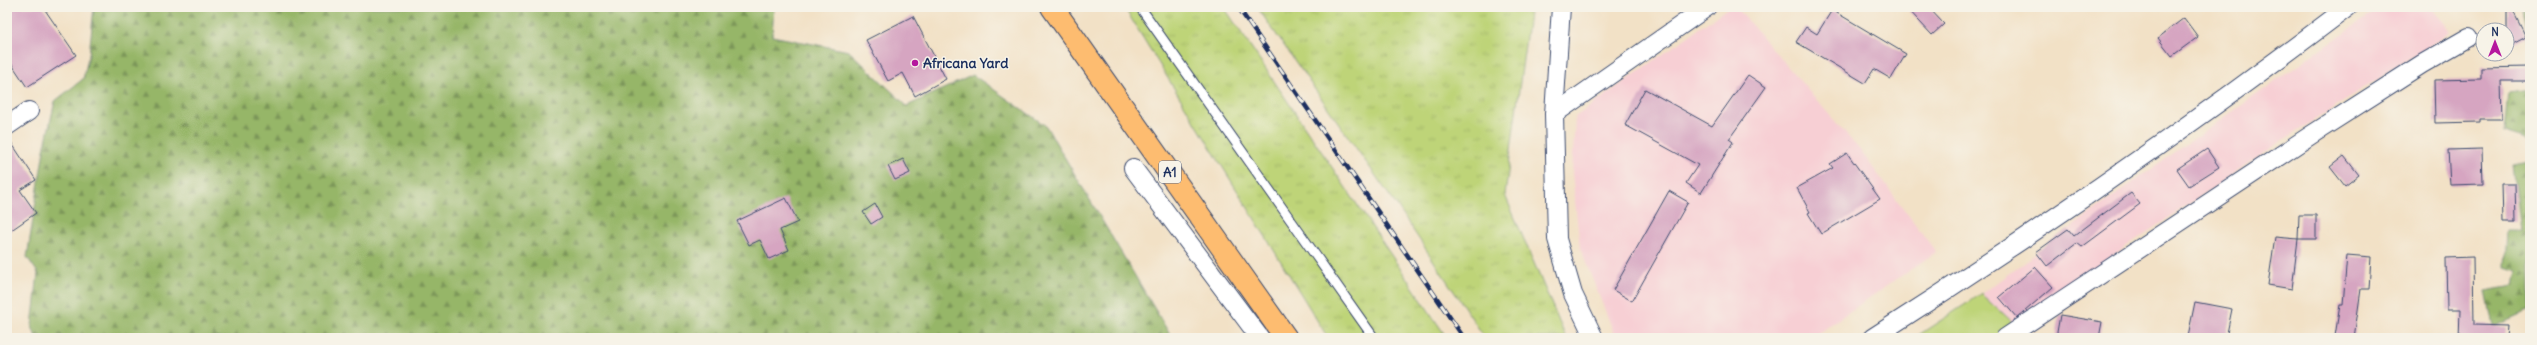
<svg xmlns="http://www.w3.org/2000/svg" width="2537" height="345" font-family="Delius,sans-serif">
  <style>
    .built { fill: #f7cfd4 }
    .grass { fill: url(#grass-tufts); stroke: #6c826b }
    .forest { fill: url(#forest-firs); stroke: #587263 }
    .park { fill: #bed478; stroke: #6c826b }
    .building { fill: #d6a5c1 }
    .lines { fill: none; stroke-linecap: round; stroke-linejoin: round }
    .service-casing { stroke: #3b4a6e; stroke-width: 11 }
    .minor-casing { stroke: #3b4a6e; stroke-width: 20 }
    .trunk-casing { stroke: #3b4a6e; stroke-width: 24 }
    .service { stroke: #fff; stroke-width: 9 }
    .minor { stroke: #fff; stroke-width: 18 }
    .trunk { stroke: #fdbc70; stroke-width: 22 }
    .rail-casing { stroke: #1b2f5e; stroke-width: 4.5 }
    .rail { stroke: #f7f3e8; stroke-width: 3; stroke-dasharray: 9; stroke-linecap: butt }
    .poi-dot { fill: #b5179e; stroke: #f7f3e8; stroke-width: 1.5 }
    .labels { text-anchor: middle; dominant-baseline: central; stroke-width: 3; stroke-linejoin: round; paint-order: stroke }
    .shield { fill: #f7f3e8; stroke: #5d6a87; stroke-width: 1 }
    .shield-label { font-size: 13px; font-weight: bold; fill: #1b2f5e }
    .poi-label { font-size: 14px; font-weight: bold; fill: #1b2f5e; stroke: #f7f3e8; text-anchor: start }
  </style>
  <defs>
    <pattern id="grass-tufts" width="24" height="20" patternUnits="userSpaceOnUse"><rect width="24" height="20" fill="#bed478"/><path d="M3 7l-1-3M5 7V3M7 7l1-3M15 17l-1-3M17 17v-4M19 17l1-3" fill="none" stroke="#a3b66a"/></pattern>
    <pattern id="forest-firs" width="22" height="20" patternUnits="userSpaceOnUse"><rect width="22" height="20" fill="#96b668"/><path d="M5 1l3.5 6h-7zM16 11l3.5 6h-7z" fill="#7a9459"/></pattern>
  </defs>
  <rect width="100%" height="100%" fill="#f7f3e8"/>
  <filter id="ink" filterUnits="userSpaceOnUse"><feTurbulence type="fractalNoise" baseFrequency=".025" numOctaves="2"/><feDisplacementMap in="SourceGraphic" scale="8" xChannelSelector="R" yChannelSelector="G"/><feConvolveMatrix kernelMatrix="1 2 1 2 8 2 1 2 1" color-interpolation-filters="sRGB"/></filter>
  <filter id="wash" filterUnits="userSpaceOnUse"><feTurbulence type="fractalNoise" baseFrequency=".012" numOctaves="4" result="noise"/><feDisplacementMap in="SourceGraphic" scale="16" xChannelSelector="R" yChannelSelector="G"/><feGaussianBlur stdDeviation="0.9" result="paint"/><feColorMatrix in="noise" values="0 0 0 0 0 0 0 0 0 0 0 0 0 0 0 0 0 1.4 0 .05"/><feComposite in="paint" operator="in"/></filter>
  <g filter="url(#wash)">
    <rect width="100%" height="100%" fill="#f2e1c6"/>
    <path class="built" d="M1729,7H1736L1859,149L1936,252L1811,338H1616L1580,248L1572,173L1575,117Z
      M2381,7H2432L2450,32L2282,141L2013,323L1981,294L2133,182Z"/>
    <path class="grass" d="M1124,7H1224L1447,338H1328Z
      M1257,7H1530L1505,195L1566,338H1485L1399,209Z"/>
    <path class="forest" d="M94,7H774L772,36L849,51L907,106L973,75L1046,126L1172,338H36L32,326L38,273L27,257L44,150L55,101L83,79L89,55Z
      M2522,7H2530V53Z
      M2530,89V141L2504,133L2508,92Z
      M2530,158V310L2493,326L2486,291L2514,286L2517,271L2505,267L2507,231H2521L2513,165L2529,162Z"/>
    <path class="park" d="M1981,294L2029,338H1914Z"/>
    <g id="blocks">
      <path class="building" d="M7,7H43L76,55L27,87L7,57Z
        M1906,7H1928L1944,24L1932,35Z
        M2507,7H2511L2526,37L2507,47Z
        M1832,10L1906,54L1891,79L1874,69L1865,83L1796,42L1806,27L1817,34Z
        M913,16L946,79L915,96L903,73L888,81L866,40Z
        M2184,18L2198,37L2172,56L2158,38Z
        M2528,67V81H2501L2502,119H2480V122L2435,123L2434,80L2481,79V68Z
        M1748,75L1766,87L1729,139L1733,142L1701,193L1686,183L1698,165L1625,125L1645,89L1712,126Z
        M7,136L36,180L20,190L36,213L7,233Z
        M2207,149L2219,167L2189,186L2177,169Z
        M2482,149L2483,184L2450,185L2448,150Z
        M1847,153L1880,199L1821,234L1808,213L1810,212L1797,188L1833,168L1830,164Z
        M2344,156L2359,175L2345,186L2330,167Z
        M903,159L910,173L895,180L888,166Z
        M2502,184H2515L2516,222H2503Z
        M1669,191L1688,202L1632,301L1613,290Z
        M2131,193L2140,204L2082,247L2077,243L2047,266L2036,252L2068,229L2074,236Z
        M786,198L798,222L780,230L789,250L769,259L760,240L749,245L737,221Z
        M875,204L882,217L871,224L863,212Z
        M2299,215H2316V239H2298Z
        M2275,237L2298,239L2292,289L2268,285Z
        M2347,255L2371,257L2369,289H2361L2354,338L2335,336L2340,305H2343Z
        M2473,257L2474,325L2507,326L2506,338H2459L2460,310H2447L2446,258Z
        M2035,267L2053,287L2017,318L1999,297Z
        M2195,302L2232,309L2226,338L2188,336Z
        M2060,315L2102,322L2099,338H2056Z"/>
    </g>
  </g>
  <g filter="url(#ink)">
    <use href="#blocks" fill-opacity="0" stroke="#3b4a6e" stroke-width="1"/>
    <g class="lines">
      <g class="service-casing">
        <path id="service" d="M1140,7L1374,338"/>
      </g>
      <g class="minor-casing">
        <path id="minor" d="M1561,7L1554,114L1557,239L1573,294L1594,338
          M1554,114L1707,7
          M7,126L29,111
          M1133,168L1260,338
          M1872,338C2035,234 2194,124 2348,7
          M2005,338L2311,135L2422,64L2469,37"/>
      </g>
      <g class="trunk-casing">
        <path id="trunk" d="M1052,7L1286,338"/>
      </g>
      <use href="#service" class="service"/>
      <use href="#minor" class="minor"/>
      <use href="#trunk" class="trunk"/>
      <g class="rail-casing">
        <path id="rail" d="M1238,7L1464,338"/>
      </g>
      <use href="#rail" class="rail"/>
    </g>
  </g>
  <circle class="poi-dot" cx="915" cy="63" r="4"/>
  <g class="labels">
    <rect class="shield" x="1159" y="161" width="22" height="22" rx="3"/>
    <g class="shield-label">
      <text x="1170" y="172">A1</text>
    </g>
    <g class="poi-label">
      <text x="923" y="63">Africana Yard</text>
    </g>
  </g>
  <rect width="2537" height="345" fill="none" stroke="#f7f3e8" stroke-width="24"/>
  <g transform="translate(2495 42)"><circle r="19" fill="#f7f3e8" stroke="#9fa5b1"/>
  <path d="M0-3L7 15L0 10L-7 15Z" fill="#b5179e"/>
  <text y="-6" font-size="11" font-weight="bold" text-anchor="middle" fill="#1b2f5e">N</text>
  </g>
</svg>
